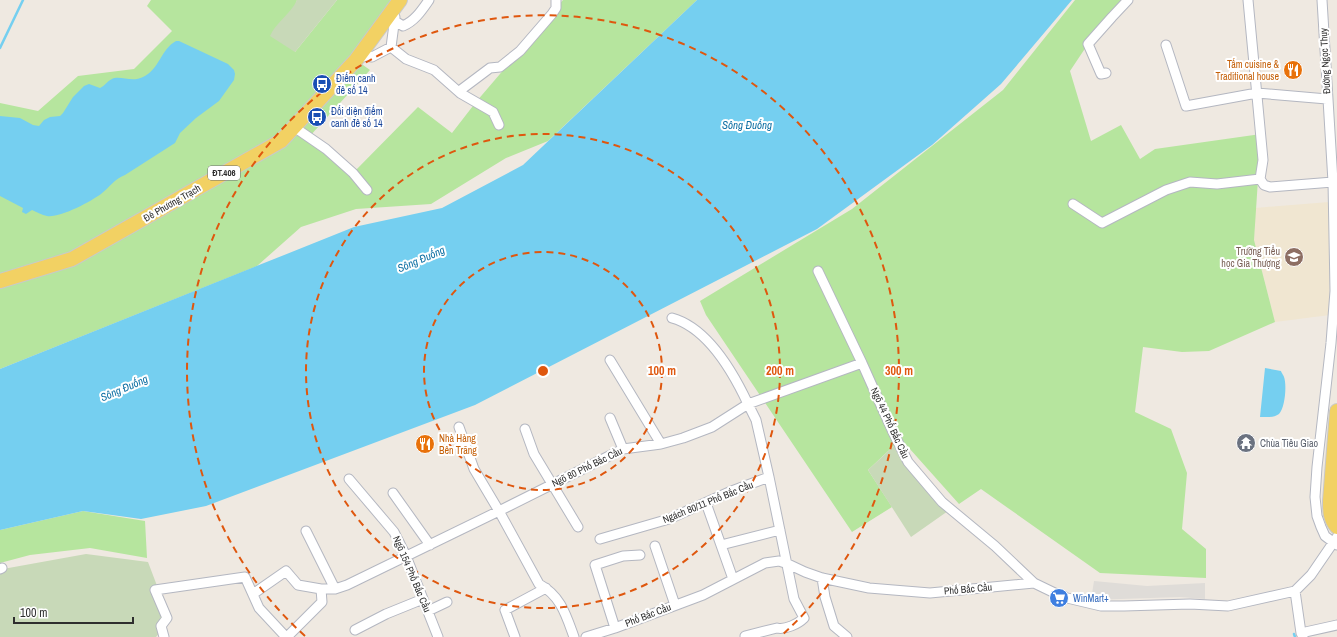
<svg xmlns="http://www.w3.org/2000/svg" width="1337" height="637" font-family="'Archivo Narrow',sans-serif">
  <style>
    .education { fill: #f0e6d1 }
    .green { fill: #b6e59e }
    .cemetery { fill: #c8d9b8 }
    .plaza { fill: #dfdcd8 }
    .water { fill: #75cff0 }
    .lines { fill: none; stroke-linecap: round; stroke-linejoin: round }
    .stream { stroke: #75cff0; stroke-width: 2.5 }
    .street-casing { stroke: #b4b7c1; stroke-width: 11 }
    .primary-casing { stroke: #c9c9c9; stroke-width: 16 }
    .street { stroke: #fff; stroke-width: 9 }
    .primary { stroke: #f2d163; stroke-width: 14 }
    .ring { fill: none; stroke: #df570e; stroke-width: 2; stroke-dasharray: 7 5 }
    .labels { text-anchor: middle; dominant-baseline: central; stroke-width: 4; stroke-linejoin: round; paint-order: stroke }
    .shield { fill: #fff; stroke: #6d6d6d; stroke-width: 1 }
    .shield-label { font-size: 9px; font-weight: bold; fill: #2e2e2e }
    .street-label { font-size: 10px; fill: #2e2e2e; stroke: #fff }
    .food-label { font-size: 10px; fill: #c56008; stroke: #fff; text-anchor: end }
    .transit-label { font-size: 10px; fill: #164399; stroke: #fff; text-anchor: start }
    .education-label { font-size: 10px; fill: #785e54; stroke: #fff; text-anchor: end }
    .worship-label { font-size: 10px; fill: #5b616d; stroke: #fff; text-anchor: start }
    .shop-label { font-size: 10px; fill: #366cbe; stroke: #fff; text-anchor: start }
    .water-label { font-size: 11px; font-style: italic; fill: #0d6fa3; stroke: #fff }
    .centre { fill: #df570e; stroke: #fff; stroke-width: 2 }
    .ring-label { font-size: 12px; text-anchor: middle; font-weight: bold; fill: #df570e; stroke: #fff; stroke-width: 4; stroke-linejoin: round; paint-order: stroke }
  </style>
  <rect width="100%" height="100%" fill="#efe9e1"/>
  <path class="education" d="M1329,202L1330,315L1275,322L1254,240L1255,208Z"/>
  <path class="green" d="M151,0H297L295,6V52L337,0H400L356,60L370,70L309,137L353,173L418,107L452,133L476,102L563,0H697L548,141L506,158L431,204L356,209L301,227L257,266L0,369V103L38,111L78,76L134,69L172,31L147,6Z
    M1075,0H1129L1088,44L1070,71L1091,141L1121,125L1140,159L1155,149L1261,134L1254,240L1275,322L1209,351L1182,352L1143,347L1135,412L1171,429L1187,473L1182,529L1206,549V578L1100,573L981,489L959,504L901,439L868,470L892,507L852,532L706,315L700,301L852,209L1003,90Z
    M83,511L145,521L147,558L90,548L30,555L0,563V530Z"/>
  <path class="cemetery" d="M297,0H337L295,52L270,36C276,22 291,14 297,0Z
    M896,444L948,511L911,537L868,470Z
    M86,554L148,562L170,620L156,637H0V571L3,569Z"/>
  <path class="plaza" d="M1094,581L1147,586L1205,583V599L1180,597L1091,600Z"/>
  <path class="water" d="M697,0H1072L1001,84L932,145L817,229L475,405L206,506L141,519L83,511L0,530V369L354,227L442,208L523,165Z
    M176,41H179L228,64L234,70L235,74L234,80L219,101L196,118L180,133L175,143L125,175C114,179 110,187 101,194C90,202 60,218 47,216C42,215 37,212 32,210L26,214L22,212L23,208L0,196V116L20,118L33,125L39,126L44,120L50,117L60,116L63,113L73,97L84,86L89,84L100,88C105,86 107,81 112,79C120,75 132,83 143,77C159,70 161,49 176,41Z
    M1265,368L1281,371C1281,372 1284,376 1284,377C1287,385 1285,408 1279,414C1273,418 1267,417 1260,417Z"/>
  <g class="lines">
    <path class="stream" d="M0,48L23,0
      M1294,634L1295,637"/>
    <g class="street-casing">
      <path id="street" d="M1248,0L1263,160L1260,179
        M1322,0L1333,182L1335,291L1331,343L1317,467L1315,497L1317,516L1321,527L1325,536L1337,545
        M395,21L403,26C415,21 422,10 429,0
        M1166,45L1186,106L1257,93L1327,99
        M391,47L395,17
        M357,59L366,56L372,57L391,47L406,59L434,70L460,93L493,112L499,125
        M1106,73L1101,74L1088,44L1112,17L1128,0
        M460,93L462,89L490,68L500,67L520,51L552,14L556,8V0
        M294,127L326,149L353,173L367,190
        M1260,179L1264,185L1270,187L1333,182
        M1073,204L1102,223L1166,190L1190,182L1217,184L1260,179
        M818,271L862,363L892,430L908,462L942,502L995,546L1034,583
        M672,318C708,328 733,372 748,404L862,363
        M610,360L661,444
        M610,418L623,449
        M459,427L474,469L499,511L539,584C561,596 566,615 574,637
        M525,429L534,454L578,527
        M349,479L394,532L406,556L438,637
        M393,493L430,545
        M706,503L733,579
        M306,531L335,589
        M600,539L669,519L729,492L769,477
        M721,545L780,530
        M655,546L675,605
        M0,569L2,568
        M822,578L825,597L834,626L847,637
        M1295,591L1301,633L1303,637
        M253,594L286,571L298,585L321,589H335L347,585L499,511L623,449L661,444L683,438L712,427L748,404L756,420L769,477L794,599L804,618C798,624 785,630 777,628L745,636
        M428,611L447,602
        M615,628L595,565L623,556L640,555
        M355,630L386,614L423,599
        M1301,633L1337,625
        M164,637L161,626L167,618L155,590L245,577L259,608L286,637
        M287,637L322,602L321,589
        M515,637L505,610L546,588
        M586,637L615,628L703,595L765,563L779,561L788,564L805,572L822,578L869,588L930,593L1034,583L1063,597L1101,606H1124L1190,604L1228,606L1295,591L1311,575L1337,537"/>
    </g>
    <g class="primary-casing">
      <path id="primary" d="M0,281L72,259L281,141L356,60L400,0
        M1337,411L1330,501C1330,511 1330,519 1337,527"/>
    </g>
    <use href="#street" class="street"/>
    <use href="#primary" class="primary"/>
  </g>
  <g class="ring">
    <circle cx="543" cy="371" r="119"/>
    <circle cx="543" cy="371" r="237"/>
    <path d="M305 636A356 356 0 1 1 781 636"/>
  </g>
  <defs>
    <g id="restaurant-disc" transform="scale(1)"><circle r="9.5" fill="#e8710a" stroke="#fff"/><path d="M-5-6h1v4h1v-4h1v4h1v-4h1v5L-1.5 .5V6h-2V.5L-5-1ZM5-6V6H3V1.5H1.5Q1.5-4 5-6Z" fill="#fff"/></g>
    <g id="bus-disc" transform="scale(1)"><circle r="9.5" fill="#1a4fb4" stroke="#fff"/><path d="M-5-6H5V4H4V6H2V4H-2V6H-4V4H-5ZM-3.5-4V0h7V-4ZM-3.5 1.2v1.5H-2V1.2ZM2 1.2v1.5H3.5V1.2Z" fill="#fff"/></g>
    <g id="school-disc" transform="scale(1)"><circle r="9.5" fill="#8d6e63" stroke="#fff"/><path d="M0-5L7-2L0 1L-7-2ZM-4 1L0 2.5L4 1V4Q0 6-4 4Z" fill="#fff"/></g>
    <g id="temple-disc" transform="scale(1)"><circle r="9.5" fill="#6b7280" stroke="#fff"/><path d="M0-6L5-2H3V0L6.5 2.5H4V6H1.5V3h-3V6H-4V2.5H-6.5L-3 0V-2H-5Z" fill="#fff"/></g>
    <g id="supermarket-disc" transform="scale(1)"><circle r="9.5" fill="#3f7fe0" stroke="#fff"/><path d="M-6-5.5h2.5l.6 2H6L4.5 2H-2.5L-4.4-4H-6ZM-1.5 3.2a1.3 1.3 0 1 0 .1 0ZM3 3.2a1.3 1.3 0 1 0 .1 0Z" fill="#fff"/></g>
  </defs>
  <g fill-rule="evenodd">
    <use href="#restaurant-disc" x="1293" y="70"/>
    <use href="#bus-disc" x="322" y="84"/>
    <use href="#bus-disc" x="317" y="117"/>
    <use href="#school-disc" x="1294" y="257"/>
    <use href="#temple-disc" x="1246" y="443"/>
    <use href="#restaurant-disc" x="425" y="444"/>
    <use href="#supermarket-disc" x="1059" y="598"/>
  </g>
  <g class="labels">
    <rect class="shield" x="208" y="166" width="32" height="14" rx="3"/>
    <g class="shield-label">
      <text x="224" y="173">ĐT.406</text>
    </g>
    <g class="street-label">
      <text transform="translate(1325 61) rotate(-93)">Đường Ngọc Thụy</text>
      <text transform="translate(172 203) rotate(-30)">Đê Phương Trạch</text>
      <text transform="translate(890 423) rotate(65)">Ngõ 44 Phố Bắc Cầu</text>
      <text transform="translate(587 467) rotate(-26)">Ngõ 80 Phố Bắc Cầu</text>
      <text transform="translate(708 502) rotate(-22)">Ngách 80/11 Phố Bắc Cầu</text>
      <text transform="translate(412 574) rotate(67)">Ngõ 154 Phố Bắc Cầu</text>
      <text transform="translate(968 589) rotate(-5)">Phố Bắc Cầu</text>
      <text transform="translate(648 615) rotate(-21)">Phố Bắc Cầu</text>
    </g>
    <g class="food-label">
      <text x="1279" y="64">Tấm cuisine &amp;<tspan x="1279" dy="12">Traditional house</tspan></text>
      <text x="439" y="438" text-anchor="start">Nhà Hàng<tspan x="439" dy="12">Bên Trăng</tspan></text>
    </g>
    <g class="transit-label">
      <text x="336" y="78">Điếm canh<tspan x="336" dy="12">đê số 14</tspan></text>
      <text x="331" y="111">Đối diện điếm<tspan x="331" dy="12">canh đê số 14</tspan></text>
    </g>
    <g class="education-label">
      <text x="1280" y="251">Trường Tiểu<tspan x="1280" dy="12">học Gia Thượng</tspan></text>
    </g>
    <g class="worship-label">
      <text x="1260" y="443">Chùa Tiêu Giao</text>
    </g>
    <g class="shop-label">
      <text x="1073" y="598">WinMart+</text>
    </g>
    <g class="water-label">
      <text x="747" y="125">Sông Đuống</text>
      <text transform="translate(421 259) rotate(-23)">Sông Đuống</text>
      <text transform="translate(124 388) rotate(-23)">Sông Đuống</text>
    </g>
  </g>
  <circle cx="543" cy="371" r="6" class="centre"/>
  <g class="ring-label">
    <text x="662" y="375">100 m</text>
    <text x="780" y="375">200 m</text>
    <text x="899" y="375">300 m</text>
  </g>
  <path d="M14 617v6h119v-6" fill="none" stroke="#2e2e2e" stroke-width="2"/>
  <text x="20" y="617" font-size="12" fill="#2e2e2e" stroke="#ffffff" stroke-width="3" paint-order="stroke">100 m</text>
</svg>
